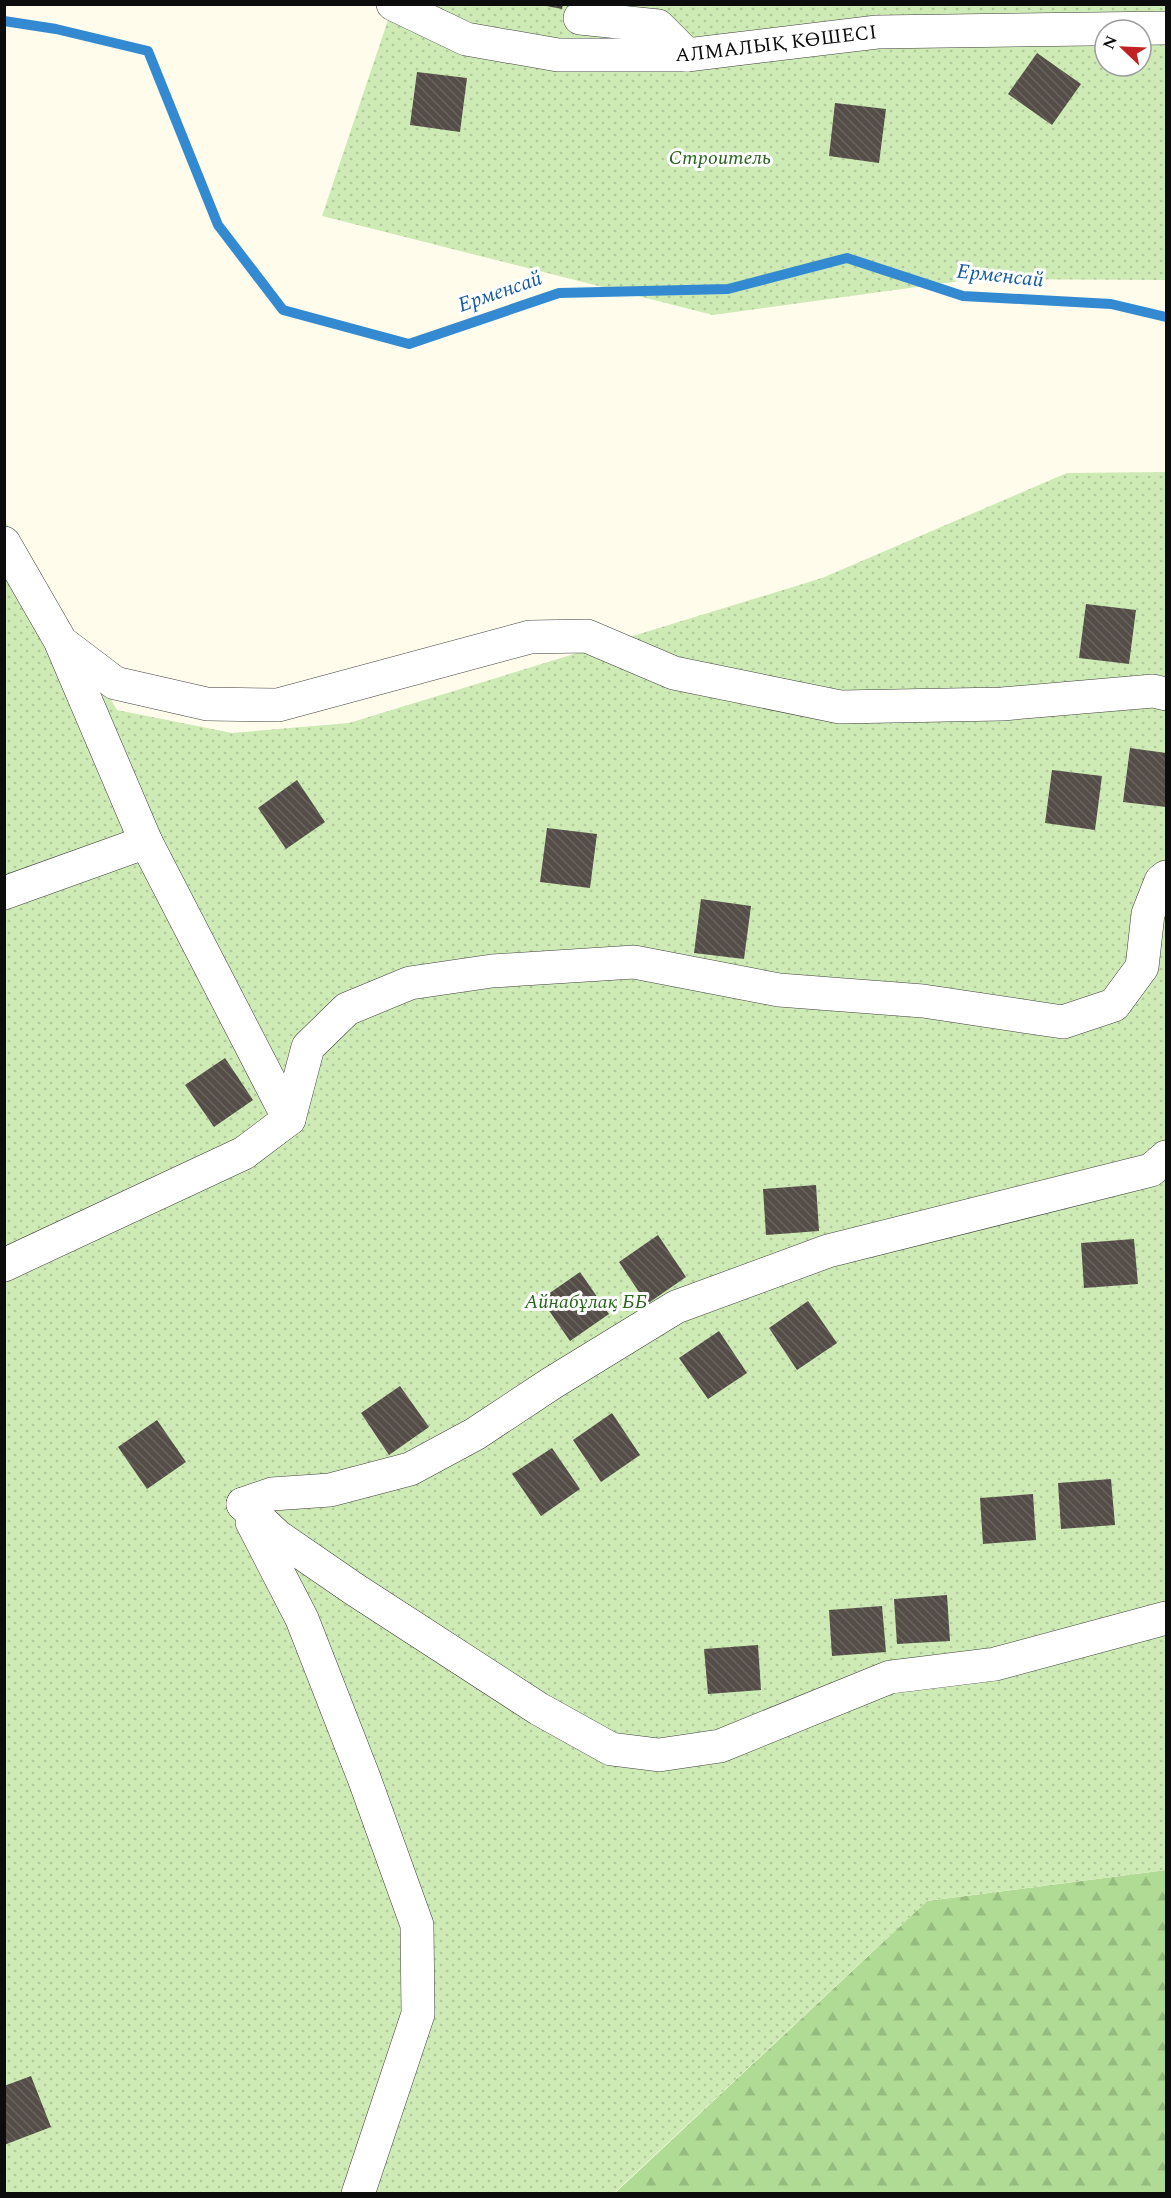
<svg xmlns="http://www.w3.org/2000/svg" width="1171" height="2198" font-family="Spectral,serif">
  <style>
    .forest { fill: url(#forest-firs) }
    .garden { fill: url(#garden-dots); fill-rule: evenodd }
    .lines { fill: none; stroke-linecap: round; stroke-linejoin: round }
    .stream { stroke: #348ad1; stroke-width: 10 }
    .building { fill: url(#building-back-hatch) }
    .minor-casing { stroke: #3f3f3f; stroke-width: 34 }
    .minor { stroke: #fff; stroke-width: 33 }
    .labels { text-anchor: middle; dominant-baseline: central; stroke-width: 6; stroke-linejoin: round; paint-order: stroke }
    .street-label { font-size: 20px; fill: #0c0c0c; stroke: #fff }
    .park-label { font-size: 20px; font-style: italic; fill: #27651b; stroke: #fff }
    .water-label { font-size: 21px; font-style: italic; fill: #135ba1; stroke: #fff }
  </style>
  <defs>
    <pattern id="forest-firs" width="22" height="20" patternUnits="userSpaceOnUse" patternTransform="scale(1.5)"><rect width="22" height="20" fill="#b0db94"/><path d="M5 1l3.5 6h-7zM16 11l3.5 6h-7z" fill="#96bb7e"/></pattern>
    <pattern id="garden-dots" width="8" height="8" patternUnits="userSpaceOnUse" patternTransform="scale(1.5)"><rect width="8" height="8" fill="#ceeab5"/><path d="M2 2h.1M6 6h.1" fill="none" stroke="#b0c89a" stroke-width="1.8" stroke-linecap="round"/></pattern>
    <pattern id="building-back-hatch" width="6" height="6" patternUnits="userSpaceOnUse" patternTransform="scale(1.5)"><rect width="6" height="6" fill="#554e48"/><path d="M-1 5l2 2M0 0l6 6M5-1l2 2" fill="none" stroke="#68635e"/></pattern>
  </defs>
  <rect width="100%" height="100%" fill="#fffcec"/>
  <path class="forest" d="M1166,1870V2193L614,2194L927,1901Z"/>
  <path class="garden" d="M393,5H1166V280L975,279L713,315L322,216ZM1105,30H1141V66H1105Z
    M1166,472V1870L927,1901L614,2193H5L4,519L117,710L232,733L349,723L822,578L1067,473Z"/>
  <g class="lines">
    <path class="stream" d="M4,21L56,29L148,51L218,225L283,310L409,344L559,293L728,289L847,258L963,296L1111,304L1166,317"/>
  </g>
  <path class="building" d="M536,4H563L562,9Z
    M1037,53L1081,84L1052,125L1008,94Z
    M417,72L467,78L460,132L410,125Z
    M835,103L886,109L879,163L829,156Z
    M1086,604L1136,610L1129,664L1079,658Z
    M1130,748L1166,753V807L1123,802Z
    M1052,770L1102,776L1095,830L1045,823Z
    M297,780L325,822L286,849L258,808Z
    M547,828L597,834L590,888L540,882Z
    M701,899L751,906L744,959L694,953Z
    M225,1058L253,1100L214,1127L185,1085Z
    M816,1185L819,1231L766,1235L763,1189Z
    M658,1235L686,1277L647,1304L619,1262Z
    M1134,1239L1138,1284L1084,1288L1081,1243Z
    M580,1272L609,1314L570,1341L541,1299Z
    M808,1301L837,1343L797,1370L769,1328Z
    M719,1331L747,1373L708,1399L679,1358Z
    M400,1386L429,1427L389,1455L361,1413Z
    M612,1413L640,1455L601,1482L573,1440Z
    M157,1420L186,1462L147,1489L118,1447Z
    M552,1448L580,1489L541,1516L512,1474Z
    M1111,1479L1115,1525L1061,1529L1058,1483Z
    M1033,1494L1036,1540L983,1544L980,1498Z
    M947,1595L950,1641L897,1644L894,1599Z
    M882,1606L886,1652L832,1656L829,1610Z
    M758,1645L761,1690L708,1694L704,1649Z
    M31,2076L51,2127L4,2145V2086Z"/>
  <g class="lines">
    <g class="minor-casing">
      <g id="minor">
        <path id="s1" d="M393,4L466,39L558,55H687L877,32L1166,28"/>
        <path d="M580,18L658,26L687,55"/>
        <path d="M4,543L61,642L115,683L207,704L278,705L530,637L587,636L674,673L840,707L1002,704L1153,691L1166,694"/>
        <path d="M62,645L146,842L289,1119"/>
        <path d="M4,893L146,842"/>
        <path d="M4,1265L244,1153L289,1119L308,1047L347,1009L410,983L492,971L634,962L779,990L923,1001L1063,1022L1114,1005L1142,967L1148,914L1161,881L1166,877"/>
        <path d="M243,1504L277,1536L354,1589L539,1709L611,1749L659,1755L720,1746L890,1677L995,1664L1166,1618"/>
        <path d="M243,1504L272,1494L330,1490L410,1469L475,1434L552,1383L676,1307L828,1251L1151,1170L1166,1157"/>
        <path d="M252,1522L302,1619L364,1778L417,1925L418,2014L358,2194"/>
      </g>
    </g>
    <use href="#minor" class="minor"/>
  </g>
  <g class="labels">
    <g class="street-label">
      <text stroke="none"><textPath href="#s1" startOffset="393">АЛМАЛЫҚ КӨШЕСІ</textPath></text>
    </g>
    <g class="park-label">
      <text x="720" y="158">Строитель</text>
      <text x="586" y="1302">Айнабұлақ ББ</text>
    </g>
    <g class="water-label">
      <text transform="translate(1000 276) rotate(6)">Ерменсай</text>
      <text transform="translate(500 292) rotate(-19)">Ерменсай</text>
    </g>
  </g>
  <rect width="1171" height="2198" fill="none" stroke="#0c0c0c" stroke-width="12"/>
  <g transform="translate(1123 48) rotate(293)"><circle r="28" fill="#ffffff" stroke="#9e9e9e" stroke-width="1.5"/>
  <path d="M0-4.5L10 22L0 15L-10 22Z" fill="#c02221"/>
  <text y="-9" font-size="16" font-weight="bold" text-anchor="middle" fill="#0c0c0c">N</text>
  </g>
</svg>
